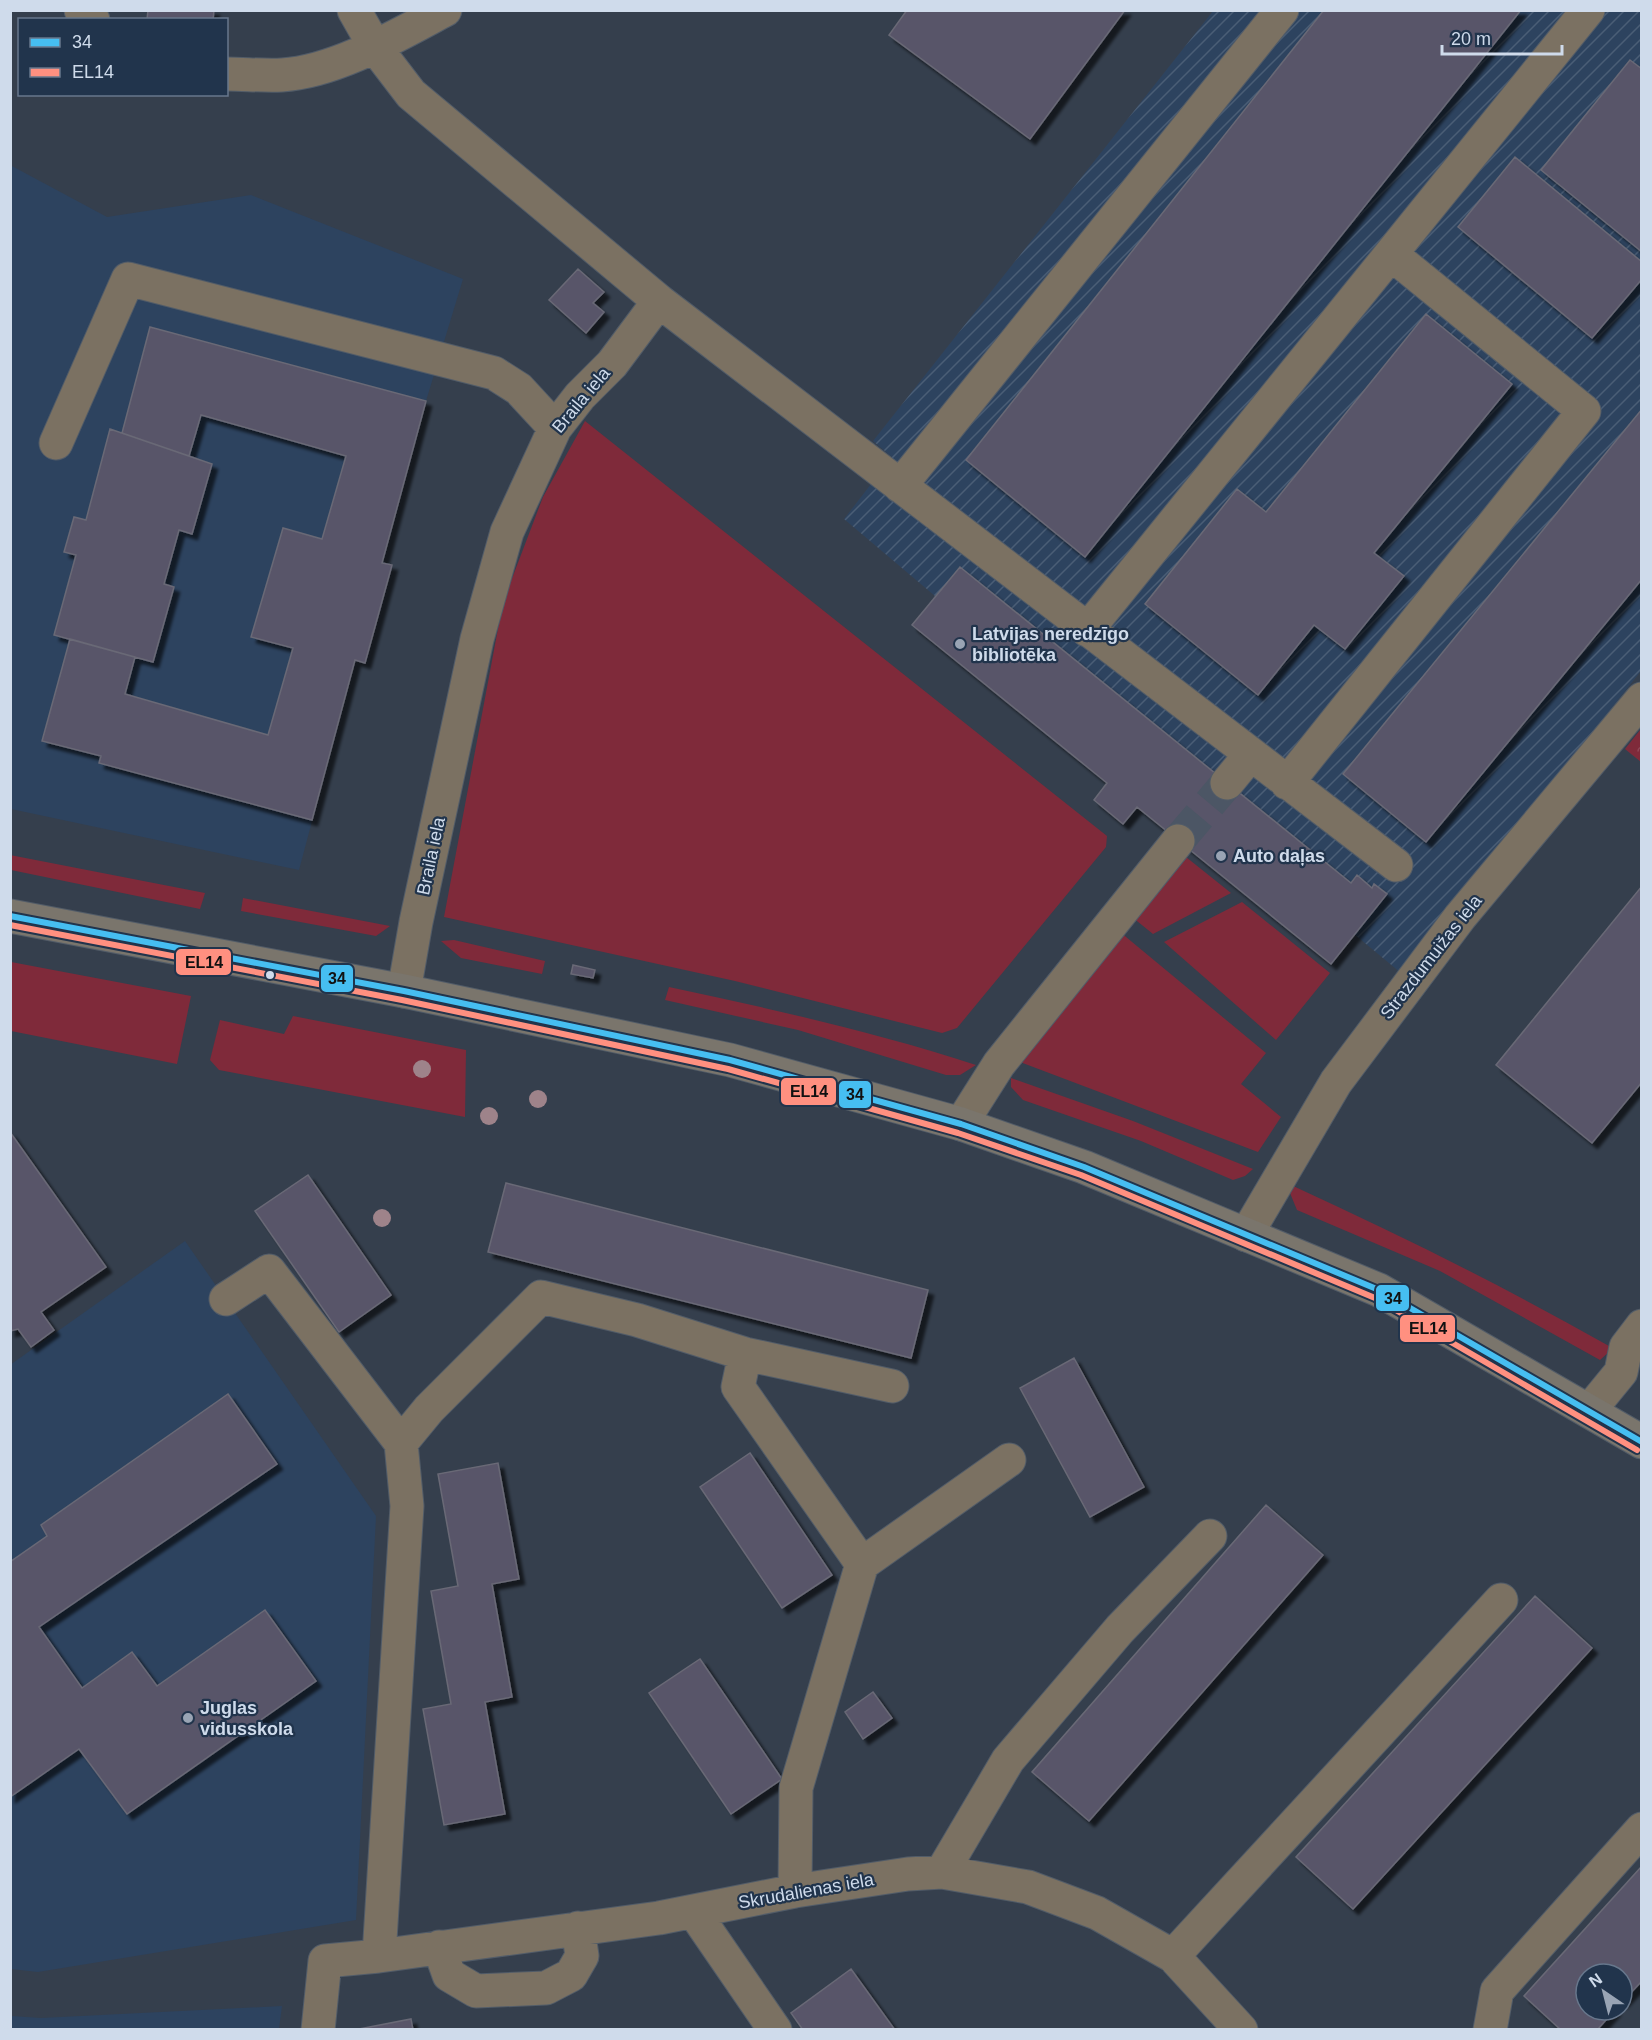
<svg xmlns="http://www.w3.org/2000/svg" width="1652" height="2040" font-family="Arial,sans-serif">
  <style>
    .built { fill: #2d435f }
    .industrial { fill: url(#industrial-furrows) }
    .grass { fill: #7f2a3a }
    .park { fill: url(#park-crowns) }
    .building { fill: #595569; stroke: #696976; stroke-width: 1.5; filter: url(#shadow) }
    .lines { fill: none; stroke-linecap: round; stroke-linejoin: round }
    .minor-tunnel { stroke: #4c5665; stroke-width: 33; stroke-dasharray: 33 16; stroke-linecap: butt }
    .minor-casing { stroke: #525c68; stroke-width: 35 }
    .major-casing { stroke: #525c68; stroke-width: 35 }
    .minor { stroke: #7b7162; stroke-width: 33 }
    .major { stroke: #7a756c; stroke-width: 33 }
    .bus-1-casing { stroke: #21344c; stroke-width: 10 }
    .bus-2-casing { stroke: #21344c; stroke-width: 10 }
    .bus-1 { stroke: #46bef1; stroke-width: 6 }
    .bus-2 { stroke: #ff9080; stroke-width: 6 }
    .tree { fill: #9e838a }
    .poi-dot { fill: #99a4b4; stroke: #21344c; stroke-width: 2 }
    .bus-dot { fill: #cfdbeb; stroke: #21344c; stroke-width: 2 }
    .labels { text-anchor: middle; dominant-baseline: central; stroke-width: 4.5; stroke-linejoin: round; paint-order: stroke }
    .street-label { font-size: 18px; fill: #cfdbeb; stroke: #21344c }
    .poi-label { font-size: 18px; font-weight: bold; fill: #cfdbeb; stroke: #21344c; text-anchor: start }
    .line-badge { stroke: #21344c; stroke-width: 2 }
    .pale-badge-label { font-size: 16px; text-anchor: middle; font-weight: bold; fill: #111 }
  </style>
  <defs>
    <pattern id="industrial-furrows" width="10" height="10" patternUnits="userSpaceOnUse" patternTransform="scale(1.5)"><rect width="10" height="10" fill="#2d435f"/><path d="M-1 1l2-2M0 10L10 0M9 11l2-2" fill="none" stroke="#4a5e76"/></pattern>
    <pattern id="park-crowns" width="20" height="18" patternUnits="userSpaceOnUse" patternTransform="scale(1.5)"><rect width="20" height="18" fill="#7f2a3a"/><path d="M2 6a3 3 0 1 1 6 0M12 15a3 3 0 1 1 6 0" fill="none" stroke="#904857"/></pattern>
    <filter id="shadow"><feDropShadow dx="5.5" dy="5.5" stdDeviation="1.5" flood-color="#0009"/></filter>
  </defs>
  <rect width="100%" height="100%" fill="#353f4d"/>
  <path class="built" d="M10,165L107,217L251,195L463,279L426,401L383,562L392,565L365,663L355,660L299,870L11,809Z
    M185,1241L376,1516L356,1920L38,1972L11,1969L10,1365Z
    M282,2006L279,2029H11V2016L41,2018Z"/>
  <path class="industrial" d="M1213,11H1641V671L1401,973L1354,934L1331,964L912,625L935,596L844,519L892,457L873,441Z"/>
  <path class="grass" d="M585,421L1107,836L1106,847L957,1028L942,1033L735,981L444,917L503,602L543,497Z
    M10,855L205,893L200,909L11,870Z
    M1186,857L1231,893L1153,934L1132,917Z
    M243,898L390,926L376,936L241,911Z
    M1242,902L1330,973L1276,1040L1164,942Z
    M1120,932L1266,1053L1241,1084L1281,1117L1258,1152L1020,1062Z
    M454,940L545,961L542,974L461,958L441,941Z
    M11,962L191,996L177,1064L11,1031Z
    M669,987C772,1009 875,1032 976,1065L960,1075H946L798,1030L665,1000Z
    M293,1016L466,1050L465,1117L219,1070L210,1060L220,1020L284,1034Z
    M1011,1078L1133,1121L1253,1169L1245,1176L1233,1180L1141,1141L1023,1100L1011,1087Z
    M1291,1185C1400,1235 1505,1287 1609,1346L1611,1350L1600,1360L1440,1271L1297,1210L1290,1193Z"/>
  <path class="park" d="M1641,729V762L1625,749Z"/>
  <path class="building" d="M148,10H214L213,20H147Z
    M907,10H1125L1030,139L889,35Z
    M1324,10H1521L1085,557L966,460Z
    M1630,60L1642,69V252L1541,170Z
    M1515,157L1642,262V279L1592,338L1458,227Z
    M578,269L604,292L593,303L604,312L586,333L549,300Z
    M1426,314L1512,384L1374,553L1404,576L1345,649L1314,625L1258,695L1145,604L1237,489L1266,512Z
    M150,327L426,401L382,563L392,565L365,663L355,660L312,820L99,763L101,756L42,741L70,639L135,657L125,694L268,735L293,648L251,637L283,528L322,539L346,456L201,415L189,456L122,433Z
    M1642,409V579L1426,842L1343,774Z
    M110,429L212,464L192,534L179,530L164,584L174,587L153,662L54,635L76,555L64,552L74,517L86,520Z
    M960,567L1351,883L1357,875L1372,888L1374,884L1387,894L1331,964L1137,807L1123,824L1094,800L1107,783L912,625Z
    M1642,886V1082L1592,1143L1496,1065Z
    M573,965L595,970L593,978L571,974Z
    M10,1132L106,1267L41,1312L54,1330L31,1347L18,1329L10,1331Z
    M308,1175L391,1295L339,1332L255,1211Z
    M506,1183L928,1290L911,1358L488,1252Z
    M1074,1358L1144,1487L1090,1517L1020,1388Z
    M228,1394L277,1464L39,1627L82,1688L132,1652L157,1686L265,1610L316,1681L127,1814L79,1749L10,1797V1562L47,1536L41,1525Z
    M750,1453L832,1575L782,1608L700,1487Z
    M498,1463L519,1579L492,1584L512,1697L485,1702L505,1814L444,1825L423,1709L451,1704L431,1591L458,1586L438,1474Z
    M1266,1505L1323,1555L1089,1821L1032,1772Z
    M1535,1596L1592,1648L1353,1909L1296,1857Z
    M700,1659L782,1779L731,1814L649,1693Z
    M873,1692L892,1718L863,1739L845,1712Z
    M1642,1866V1981L1622,2002V1974H1586V2010H1615L1597,2030H1561L1524,1996Z
    M851,1969L895,2030H803L791,2013Z
    M411,2019L413,2030H354Z"/>
  <g class="lines">
    <path class="minor-tunnel" d="M1178,841L1227,783"/>
    <g class="minor-casing">
      <path id="minor" d="M81,10L93,20
        M354,10L375,47L411,94L659,301L1396,865
        M226,74C245,74 264,76 282,75C335,72 398,35 445,10
        M56,443L128,279L494,373L519,389L555,428
        M900,486L1282,10
        M1087,630L1588,10
        M1227,783L1250,755
        M1287,783L1584,411L1391,254
        M404,991L416,922L477,639L507,532L555,428L580,396L612,364L659,301
        M961,1124L999,1064L1178,841
        M1246,1235L1336,1082L1460,917L1642,699
        M226,1299L269,1271L401,1443L407,1506L379,1956
        M745,1354L738,1387L862,1564
        M1589,1411L1621,1372L1626,1347L1642,1326
        M401,1443L429,1409L541,1297L637,1320L745,1354L892,1386
        M942,1872L1008,1760L1120,1629L1210,1536
        M795,1891L796,1788L862,1564L1009,1460
        M694,1912L775,2030
        M439,1947L449,1975L476,1991L546,1988L571,1975L582,1956L578,1928
        M1173,1956L1501,1600
        M318,2030L325,1961L379,1956L659,1918L795,1891L908,1874L942,1872L1028,1887L1097,1913L1173,1956L1241,2030
        M1490,2030L1497,1991L1642,1829"/>
    </g>
    <g class="major-casing">
      <path id="major" d="M10,916L404,991L730,1060L961,1124L1084,1167L1379,1290L1642,1442"/>
    </g>
    <use href="#minor" class="minor"/>
    <use href="#major" class="major"/>
    <g class="bus-1-casing">
      <path id="bus-1" d="M10,916L404,991L730,1060L961,1124L1084,1167L1379,1290L1642,1442"/>
    </g>
    <g class="bus-2-casing">
      <path id="bus-2" d="M10,925L402,1000L728,1069L958,1133L1081,1175L1375,1298L1637,1450"/>
    </g>
    <use href="#bus-1" class="bus-1"/>
    <use href="#bus-2" class="bus-2"/>
  </g>
  <g class="tree">
    <circle cx="422" cy="1069" r="9"/>
    <circle cx="538" cy="1099" r="9"/>
    <circle cx="489" cy="1116" r="9"/>
    <circle cx="382" cy="1218" r="9"/>
  </g>
  <g class="poi-dot">
    <circle cx="960" cy="644" r="6"/>
    <circle cx="1221" cy="856" r="6"/>
    <circle cx="188" cy="1718" r="6"/>
  </g>
  <circle class="bus-dot" cx="270" cy="975" r="5"/>
  <g class="labels">
    <g class="street-label">
      <text transform="translate(581 400) rotate(-50)">Braila iela</text>
      <text transform="translate(431 856) rotate(-78)">Braila iela</text>
      <text transform="translate(1431 957) rotate(-52)">Strazdumuižas iela</text>
      <text transform="translate(806 1891) rotate(-10)">Skrudalienas iela</text>
    </g>
    <g class="poi-label">
      <text x="972" y="634">Latvijas neredzīgo<tspan x="972" dy="21">bibliotēka</tspan></text>
      <text x="1233" y="856">Auto daļas</text>
      <text x="200" y="1708">Juglas<tspan x="200" dy="21">vidusskola</tspan></text>
    </g>
  </g>
  <g class="line-badge">
    <rect x="175" y="948" width="57" height="28" rx="6" fill="#ff9080"/>
    <rect x="320" y="964" width="34" height="29" rx="6" fill="#46bef1"/>
    <rect x="780" y="1077" width="57" height="29" rx="6" fill="#ff9080"/>
    <rect x="838" y="1080" width="34" height="29" rx="6" fill="#46bef1"/>
    <rect x="1375" y="1284" width="35" height="28" rx="6" fill="#46bef1"/>
    <rect x="1399" y="1314" width="57" height="29" rx="6" fill="#ff9080"/>
  </g>
  <g class="pale-badge-label">
    <text x="204" y="968">EL14</text>
    <text x="337" y="984">34</text>
    <text x="809" y="1097">EL14</text>
    <text x="855" y="1100">34</text>
    <text x="1393" y="1304">34</text>
    <text x="1428" y="1334">EL14</text>
  </g>
  <rect width="1652" height="2040" fill="none" stroke="#cfdbeb" stroke-width="24"/>
  <rect x="18" y="18" width="210" height="78" fill="#21344c" stroke="#67778c" stroke-width="1.5"/>
  <rect x="30" y="38" width="30" height="9" fill="#46bef1" stroke="#67778c" stroke-width="1.5"/>
  <text x="72" y="48" font-size="18" fill="#cfdbeb">34</text>
  <rect x="30" y="68" width="30" height="9" fill="#ff9080" stroke="#67778c" stroke-width="1.5"/>
  <text x="72" y="78" font-size="18" fill="#cfdbeb">EL14</text>
  <g transform="translate(1604 1992) rotate(325)"><circle r="28" fill="#21344c" stroke="#67778c" stroke-width="1.5"/>
  <path d="M0-4.5L10 22L0 15L-10 22Z" fill="#99a4b4"/>
  <text y="-9" font-size="16" font-weight="bold" text-anchor="middle" fill="#cfdbeb">N</text>
  </g>
  <path d="M1442 45v9h120v-9" fill="none" stroke="#cfdbeb" stroke-width="3"/>
  <text x="1451" y="45" font-size="18" fill="#cfdbeb" stroke="#21344c" stroke-width="4.5" paint-order="stroke">20 m</text>
</svg>
